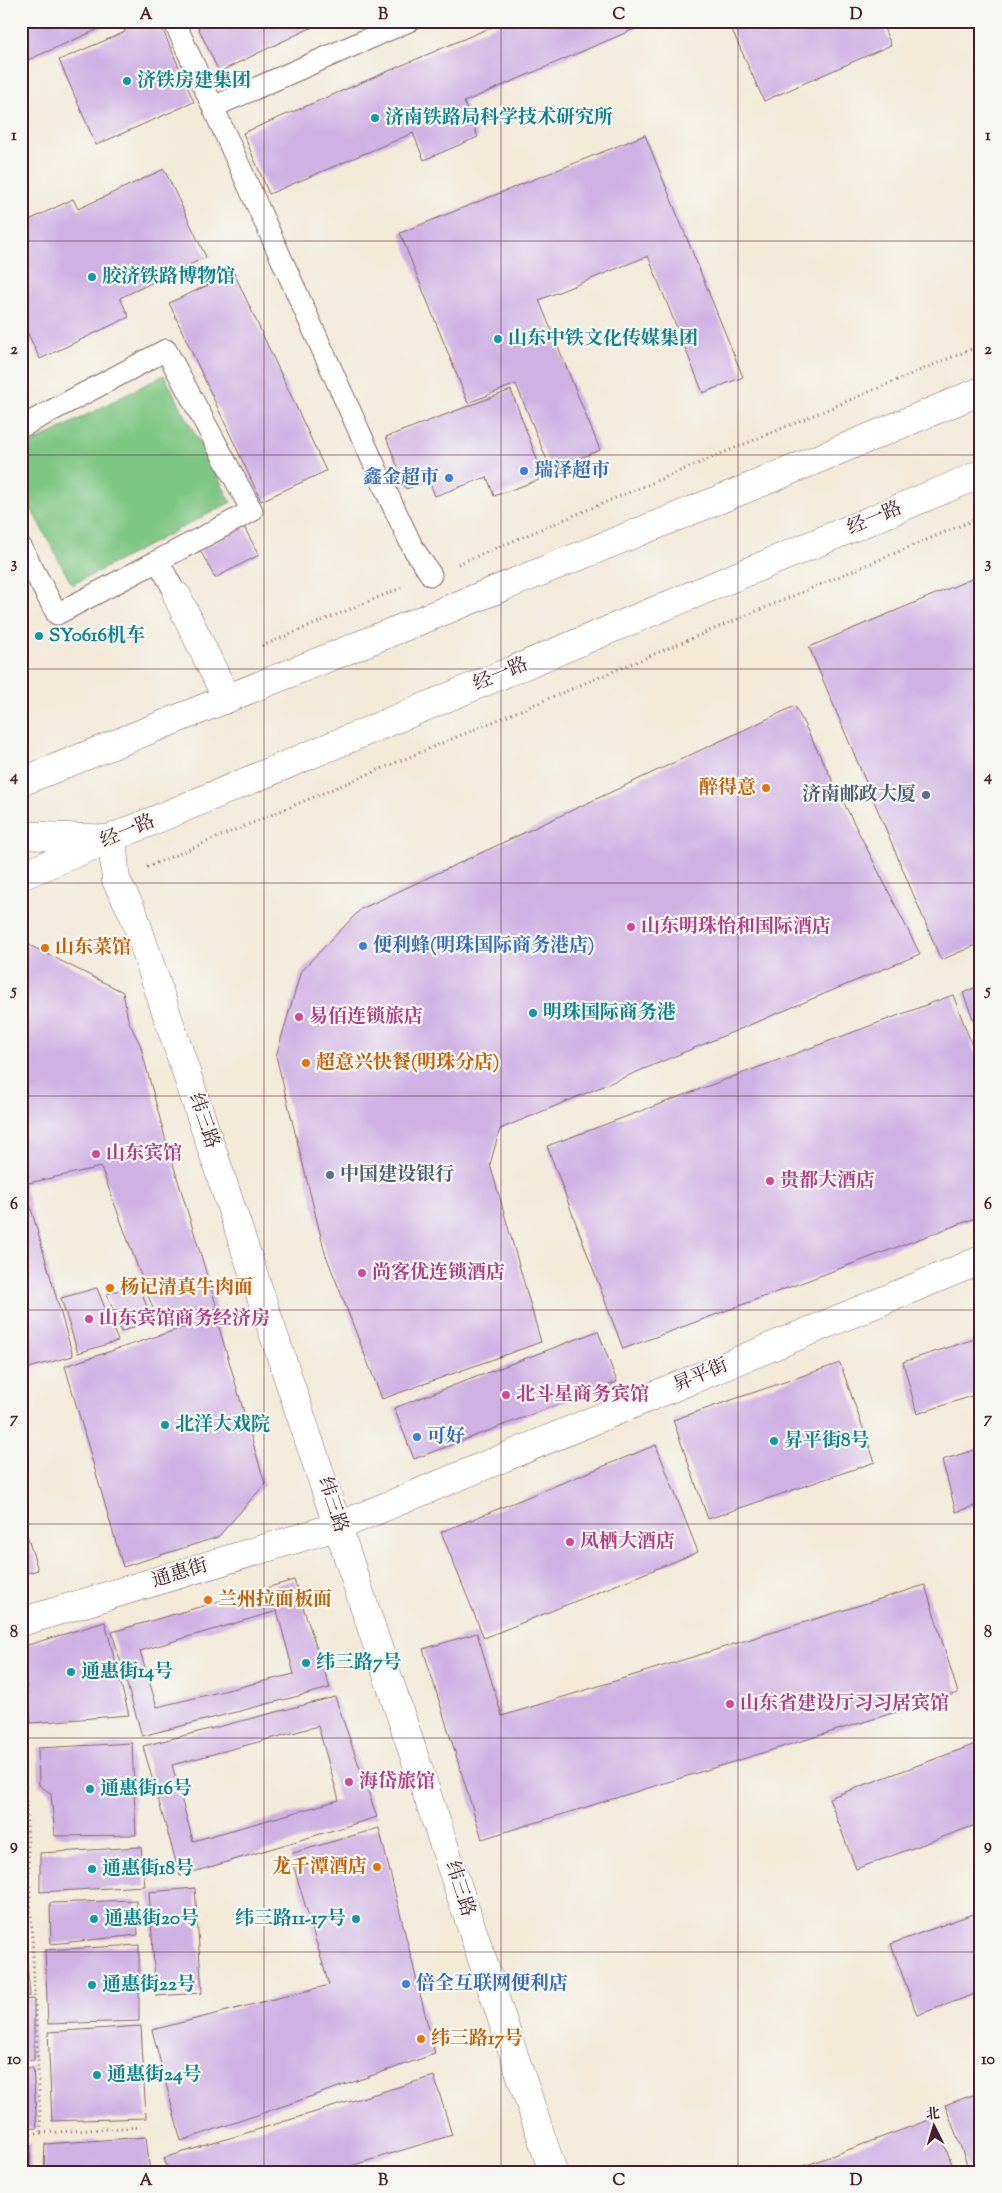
<svg xmlns="http://www.w3.org/2000/svg" width="1002" height="2193" font-family="'Sorts Mill Goudy','Noto Serif SC',serif">
  <style>
    .green { fill: #7dc683; stroke: #647257 }
    .building { fill: #cfb1e4; fill-rule: evenodd }
    .lines { fill: none; stroke-linecap: round; stroke-linejoin: round }
    .lane-casing { stroke: #856668; stroke-width: 23 }
    .street-casing { stroke: #856668; stroke-width: 29 }
    .secondary-casing { stroke: #856668; stroke-width: 29 }
    .primary-casing { stroke: #856668; stroke-width: 29 }
    .path { stroke: #856668; stroke-width: 3; stroke-dasharray: 1 4; stroke-linecap: butt }
    .lane { stroke: #fff; stroke-width: 21 }
    .street { stroke: #fff; stroke-width: 28 }
    .secondary { stroke: #fff; stroke-width: 28 }
    .primary { stroke: #fff; stroke-width: 28 }
    .grid { fill: none; stroke: #4a1f2b; stroke-width: 1; stroke-opacity: 0.55 }
    .culture-dot { fill: #0f9aa8; stroke: #f6f6f2; stroke-width: 2 }
    .shop-dot { fill: #3f7fe0; stroke: #f6f6f2; stroke-width: 2 }
    .food-dot { fill: #e8710a; stroke: #f6f6f2; stroke-width: 2 }
    .service-dot { fill: #5c6f8a; stroke: #f6f6f2; stroke-width: 2 }
    .hotel-dot { fill: #d1479c; stroke: #f6f6f2; stroke-width: 2 }
    .labels { text-anchor: middle; dominant-baseline: central; stroke-width: 4.5; stroke-linejoin: round; paint-order: stroke }
    .culture-label { font-size: 19px; font-weight: bold; fill: #0d838f; stroke: #f6f6f2; text-anchor: start }
    .shop-label { font-size: 19px; font-weight: bold; fill: #366cbe; stroke: #f6f6f2; text-anchor: start }
    .street-label { font-size: 19px; fill: #4a1f2b; stroke: #f6f6f2 }
    .food-label { font-size: 19px; font-weight: bold; fill: #c56008; stroke: #f6f6f2; text-anchor: start }
    .service-label { font-size: 19px; font-weight: bold; fill: #4e5e75; stroke: #f6f6f2; text-anchor: end }
    .hotel-label { font-size: 19px; font-weight: bold; fill: #b23c85; stroke: #f6f6f2; text-anchor: start }
    .neatline { fill: none; stroke: #4a1f2b; stroke-width: 2 }
    .grid-label { font-size: 16px; text-anchor: middle; font-weight: bold; fill: #4a1f2b }
  </style>
  <rect width="100%" height="100%" fill="#f6f6f2"/>
  <filter id="ink" filterUnits="userSpaceOnUse"><feTurbulence type="fractalNoise" baseFrequency=".02" numOctaves="2"/><feDisplacementMap in="SourceGraphic" scale="10" xChannelSelector="R" yChannelSelector="G"/><feConvolveMatrix kernelMatrix="1 2 1 2 8 2 1 2 1" color-interpolation-filters="sRGB"/></filter>
  <filter id="wash" filterUnits="userSpaceOnUse"><feTurbulence type="fractalNoise" baseFrequency=".0096" numOctaves="4" result="noise"/><feDisplacementMap in="SourceGraphic" scale="20" xChannelSelector="R" yChannelSelector="G"/><feGaussianBlur stdDeviation="1.12" result="paint"/><feColorMatrix in="noise" values="0 0 0 0 0 0 0 0 0 0 0 0 0 0 0 0 0 1.4 0 .05"/><feComposite in="paint" operator="in"/></filter>
  <g filter="url(#wash)">
    <rect width="100%" height="100%" fill="#f3ead8"/>
    <path class="green" d="M164,375L231,502L72,585L21,490V449Z"/>
    <g id="blocks">
      <path class="building" d="M21,21H117L21,63Z
        M120,21H159L194,102L96,145L59,60L125,32Z
        M195,21H325L219,72Z
        M506,21H653L464,102L478,137L424,160L413,133L269,194L243,133Z
        M728,21H881L891,45L764,101Z
        M645,135L743,377L703,393L648,256L539,300L600,450L551,470L516,384L468,403L400,233Z
        M164,169L206,257L120,298L129,317L40,359L27,332L21,335V224L73,199L78,209Z
        M234,273L326,471L261,501L169,303Z
        M511,390L544,478L494,496L487,477L435,496L429,481L406,489L386,437Z
        M244,527L259,555L215,578L200,550Z
        M981,575V943L941,960L809,647Z
        M795,706L920,954L500,1129L490,1164L541,1342L382,1399L325,1253L276,1056L301,971L361,909Z
        M29,945L123,992L128,1020L140,1044L166,1141L217,1308L159,1325L101,1167L24,1184L73,1356L21,1370V947Z
        M981,985V1039L963,993Z
        M953,995L981,1069V1216L623,1349L547,1146Z
        M139,1283L151,1320L121,1332L107,1294Z
        M97,1288L118,1341L78,1353L61,1298Z
        M216,1317L265,1484L218,1537L123,1567L65,1366Z
        M598,1331L617,1382L414,1459L394,1408Z
        M981,1337V1393L917,1414L903,1362Z
        M840,1363L875,1462L708,1519L673,1420Z
        M656,1445L698,1552L484,1638L441,1532Z
        M981,1448V1504L956,1512L942,1460Z
        M21,1517L38,1570L21,1575Z
        M294,1580L330,1688L142,1736L112,1632ZM277,1611L294,1674L157,1707L140,1651Z
        M925,1585L958,1693L482,1839L423,1649L477,1633L502,1716Z
        M105,1622L129,1715L31,1723L21,1647Z
        M335,1697L377,1817L180,1876L143,1746ZM318,1726L339,1800L193,1841L172,1765Z
        M981,1742V1823L856,1869L829,1798Z
        M132,1743L136,1835L55,1836L51,1794L39,1785L38,1748Z
        M379,1828L435,2054L181,2141L152,2030L329,1985L290,1854Z
        M141,1847L145,1886L40,1892V1853Z
        M195,1888L202,1993L156,1996L149,1892Z
        M136,1900L138,1935L51,1944L50,1903Z
        M981,1911V1992L917,2015L891,1944Z
        M21,1917H23L30,1996H21Z
        M139,1945V2021L48,2024L45,1950Z
        M34,1999V2060L21,2061V2000Z
        M141,2026L146,2118L52,2121L48,2032Z
        M21,2068H33L37,2128L21,2129Z
        M434,2076L452,2135L331,2172H168L164,2158Z
        M981,2092V2172H970L945,2105Z
        M934,2118L955,2172H788Z
        M146,2137L150,2172H44L45,2144Z
        M21,2143H31L30,2172H21Z"/>
    </g>
  </g>
  <g filter="url(#ink)">
    <use href="#blocks" fill-opacity="0" stroke="#856668" stroke-width="1"/>
    <g class="lines">
      <g class="lane-casing">
        <path id="lane" d="M174,21L393,506L413,548L431,575
          M213,107L409,21
          M21,427L166,350L252,511L57,614L21,547
          M158,561L177,596"/>
      </g>
      <g class="street-casing">
        <path id="street" d="M177,596L227,699
          M21,1622L339,1526L981,1260"/>
      </g>
      <g class="secondary-casing">
        <path id="secondary" d="M21,835L112,839L116,880L133,913L553,2172"/>
      </g>
      <g class="primary-casing">
        <path id="primary" d="M21,782L765,481L981,391
          M21,876L981,474"/>
      </g>
      <path class="path" d="M458,564L981,345
        M262,646L403,587
        M147,867L981,517
        M21,1691L41,2134
        M21,2134L141,2127"/>
      <use href="#lane" class="lane"/>
      <use href="#street" class="street"/>
      <use href="#secondary" class="secondary"/>
      <use href="#primary" class="primary"/>
    </g>
  </g>
  <path class="grid" d="M264,21V2172M501,21V2172M738,21V2172M21,241H981M21,455H981M21,669H981M21,883H981M21,1096H981M21,1310H981M21,1524H981M21,1738H981M21,1952H981"/>
  <g class="culture-dot">
    <circle cx="127" cy="81" r="5"/>
    <circle cx="375" cy="118" r="5"/>
    <circle cx="92" cy="277" r="5"/>
    <circle cx="498" cy="339" r="5"/>
    <circle cx="39" cy="636" r="5"/>
    <circle cx="533" cy="1013" r="5"/>
    <circle cx="165" cy="1425" r="5"/>
    <circle cx="774" cy="1441" r="5"/>
    <circle cx="306" cy="1663" r="5"/>
    <circle cx="71" cy="1672" r="5"/>
    <circle cx="90" cy="1789" r="5"/>
    <circle cx="92" cy="1869" r="5"/>
    <circle cx="94" cy="1919" r="5"/>
    <circle cx="356" cy="1919" r="5"/>
    <circle cx="92" cy="1985" r="5"/>
    <circle cx="97" cy="2075" r="5"/>
  </g>
  <g class="shop-dot">
    <circle cx="524" cy="471" r="5"/>
    <circle cx="449" cy="478" r="5"/>
    <circle cx="363" cy="946" r="5"/>
    <circle cx="417" cy="1437" r="5"/>
    <circle cx="406" cy="1984" r="5"/>
  </g>
  <g class="food-dot">
    <circle cx="766" cy="788" r="5"/>
    <circle cx="45" cy="948" r="5"/>
    <circle cx="306" cy="1063" r="5"/>
    <circle cx="110" cy="1288" r="5"/>
    <circle cx="208" cy="1600" r="5"/>
    <circle cx="377" cy="1867" r="5"/>
    <circle cx="421" cy="2039" r="5"/>
  </g>
  <g class="service-dot">
    <circle cx="926" cy="795" r="5"/>
    <circle cx="330" cy="1175" r="5"/>
  </g>
  <g class="hotel-dot">
    <circle cx="631" cy="927" r="5"/>
    <circle cx="299" cy="1017" r="5"/>
    <circle cx="96" cy="1154" r="5"/>
    <circle cx="770" cy="1181" r="5"/>
    <circle cx="362" cy="1273" r="5"/>
    <circle cx="89" cy="1319" r="5"/>
    <circle cx="506" cy="1395" r="5"/>
    <circle cx="570" cy="1542" r="5"/>
    <circle cx="730" cy="1704" r="5"/>
    <circle cx="349" cy="1782" r="5"/>
  </g>
  <g class="labels">
    <g class="culture-label">
      <text x="137" y="81">济铁房建集团</text>
      <text x="385" y="118">济南铁路局科学技术研究所</text>
      <text x="102" y="277">胶济铁路博物馆</text>
      <text x="508" y="339">山东中铁文化传媒集团</text>
      <text x="49" y="636">SY0616机车</text>
      <text x="543" y="1013">明珠国际商务港</text>
      <text x="175" y="1425">北洋大戏院</text>
      <text x="784" y="1441">昇平街8号</text>
      <text x="316" y="1663">纬三路7号</text>
      <text x="81" y="1672">通惠街14号</text>
      <text x="100" y="1789">通惠街16号</text>
      <text x="102" y="1869">通惠街18号</text>
      <text x="104" y="1919">通惠街20号</text>
      <text x="346" y="1919" text-anchor="end">纬三路11-17号</text>
      <text x="102" y="1985">通惠街22号</text>
      <text x="107" y="2075">通惠街24号</text>
    </g>
    <g class="shop-label">
      <text x="534" y="471">瑞泽超市</text>
      <text x="439" y="478" text-anchor="end">鑫金超市</text>
      <text x="373" y="946">便利蜂(明珠国际商务港店)</text>
      <text x="427" y="1437">可好</text>
      <text x="416" y="1984">倍全互联网便利店</text>
    </g>
    <g class="street-label">
      <text transform="translate(875 519) rotate(-23)">经一路</text>
      <text transform="translate(501 675) rotate(-23)">经一路</text>
      <text transform="translate(128 832) rotate(-23)">经一路</text>
      <text transform="translate(203 1121) rotate(71)">纬三路</text>
      <text transform="translate(701 1376) rotate(-23)">昇平街</text>
      <text transform="translate(332 1505) rotate(72)">纬三路</text>
      <text transform="translate(180 1574) rotate(-17)">通惠街</text>
      <text transform="translate(459 1889) rotate(72)">纬三路</text>
    </g>
    <g class="food-label">
      <text x="756" y="788" text-anchor="end">醉得意</text>
      <text x="55" y="948">山东菜馆</text>
      <text x="316" y="1063">超意兴快餐(明珠分店)</text>
      <text x="120" y="1288">杨记清真牛肉面</text>
      <text x="218" y="1600">兰州拉面板面</text>
      <text x="367" y="1867" text-anchor="end">龙千潭酒店</text>
      <text x="431" y="2039">纬三路17号</text>
    </g>
    <g class="service-label">
      <text x="916" y="795">济南邮政大厦</text>
      <text x="340" y="1175" text-anchor="start">中国建设银行</text>
    </g>
    <g class="hotel-label">
      <text x="641" y="927">山东明珠怡和国际酒店</text>
      <text x="309" y="1017">易佰连锁旅店</text>
      <text x="106" y="1154">山东宾馆</text>
      <text x="780" y="1181">贵都大酒店</text>
      <text x="372" y="1273">尚客优连锁酒店</text>
      <text x="99" y="1319">山东宾馆商务经济房</text>
      <text x="516" y="1395">北斗星商务宾馆</text>
      <text x="580" y="1542">凤栖大酒店</text>
      <text x="740" y="1704">山东省建设厅习习居宾馆</text>
      <text x="359" y="1782">海岱旅馆</text>
    </g>
  </g>
  <rect width="1002" height="2193" fill="none" stroke="#f6f6f2" stroke-width="55"/>
  <g transform="translate(934 2126) rotate(355)" stroke="#f6f6f2" stroke-width="4" paint-order="stroke">
  <path d="M0-4L9 19L0 12L-9 19Z" fill="#4a1f2b"/>
  <text y="-8" font-size="14" font-weight="bold" text-anchor="middle" fill="#4a1f2b">北</text>
  </g>
  <rect x="28" y="28" width="946" height="2138" class="neatline"/>
  <g class="grid-label">
    <text x="146" y="19">A</text>
    <text x="383" y="19">B</text>
    <text x="619" y="19">C</text>
    <text x="856" y="19">D</text>
    <text x="14" y="140">1</text>
    <text x="988" y="140">1</text>
    <text x="14" y="354">2</text>
    <text x="988" y="354">2</text>
    <text x="14" y="568">3</text>
    <text x="988" y="568">3</text>
    <text x="14" y="781">4</text>
    <text x="988" y="781">4</text>
    <text x="14" y="995">5</text>
    <text x="988" y="995">5</text>
    <text x="14" y="1209">6</text>
    <text x="988" y="1209">6</text>
    <text x="14" y="1423">7</text>
    <text x="988" y="1423">7</text>
    <text x="14" y="1637">8</text>
    <text x="988" y="1637">8</text>
    <text x="14" y="1850">9</text>
    <text x="988" y="1850">9</text>
    <text x="14" y="2064">10</text>
    <text x="988" y="2064">10</text>
    <text x="146" y="2185">A</text>
    <text x="383" y="2185">B</text>
    <text x="619" y="2185">C</text>
    <text x="856" y="2185">D</text>
  </g>
</svg>
